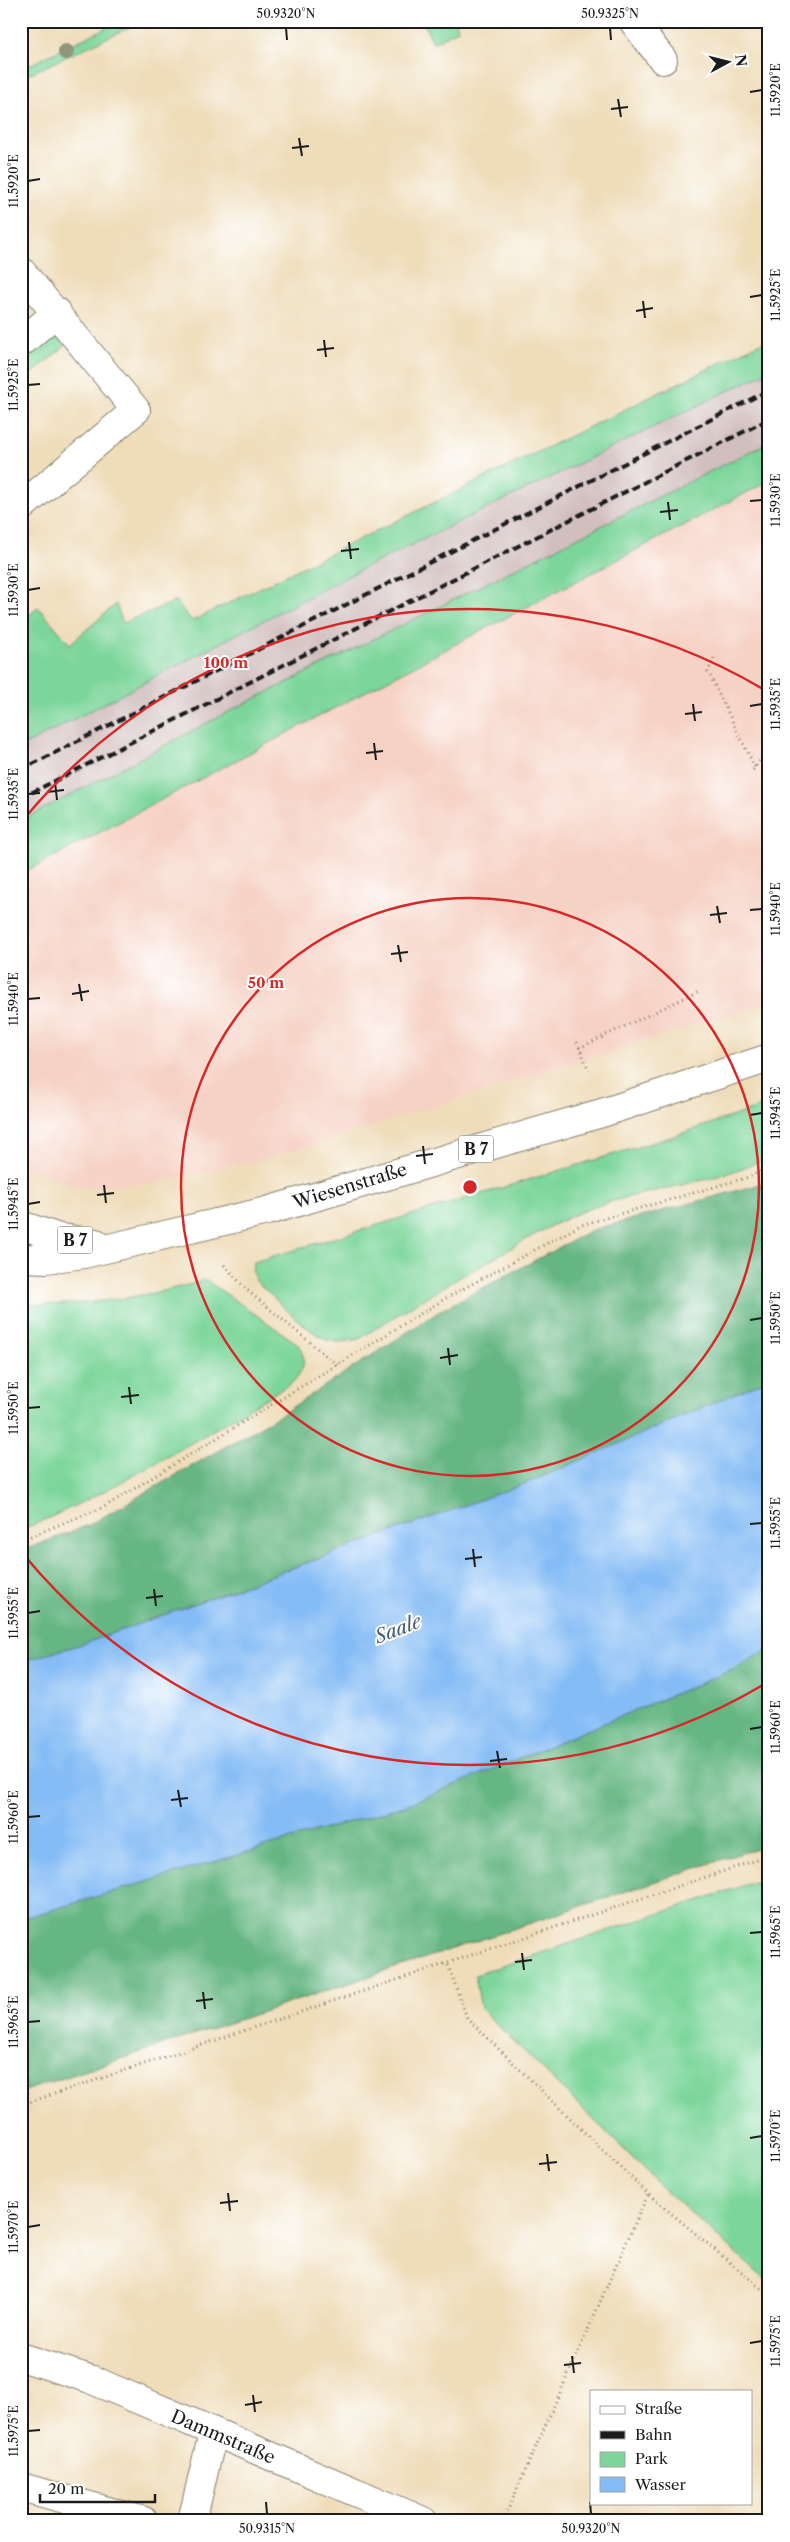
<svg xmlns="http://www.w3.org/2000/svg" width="790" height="2542" font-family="'Libre Caslon Text',serif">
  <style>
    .built { fill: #f6d2c4 }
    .industrial { fill: #d1bfbe }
    .green { fill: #7cd59a; stroke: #4c785b }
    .forest { fill: #65b682; stroke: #40694f }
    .water { fill: #84bcf5; stroke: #506c88 }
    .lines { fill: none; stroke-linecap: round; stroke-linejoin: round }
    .minor-casing { stroke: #867c6b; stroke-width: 30 }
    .major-casing { stroke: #867c6b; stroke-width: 30 }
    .path { stroke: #867c6b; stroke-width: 3; stroke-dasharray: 1 4; stroke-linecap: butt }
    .minor { stroke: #fff; stroke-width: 28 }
    .major { stroke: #fff; stroke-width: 28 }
    .rail { stroke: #1c1c1c; stroke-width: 4; stroke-dasharray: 8 4; stroke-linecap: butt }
    .tree { fill: #8e977b }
    .ticks { fill: none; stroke: #1c1c1c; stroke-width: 2 }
    .ring { fill: none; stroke: #d62828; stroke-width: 2.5 }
    .labels { text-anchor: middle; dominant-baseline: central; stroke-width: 4; stroke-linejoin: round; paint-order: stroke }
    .shield { fill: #fff; stroke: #606060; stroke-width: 1 }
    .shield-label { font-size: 16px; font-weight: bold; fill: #1c1c1c }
    .street-label { font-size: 18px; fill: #1c1c1c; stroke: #fff }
    .water-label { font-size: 19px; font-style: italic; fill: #465c73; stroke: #fff }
    .centre { fill: #d62828; stroke: #fff; stroke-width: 2.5 }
    .ring-label { font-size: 15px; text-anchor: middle; font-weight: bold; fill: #d62828; stroke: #fff; stroke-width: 4; stroke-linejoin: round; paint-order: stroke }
    .neatline { fill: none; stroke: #1c1c1c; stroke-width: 2 }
    .ticks-label { font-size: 12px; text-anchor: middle; fill: #1c1c1c }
  </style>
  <rect width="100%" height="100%" fill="#fff"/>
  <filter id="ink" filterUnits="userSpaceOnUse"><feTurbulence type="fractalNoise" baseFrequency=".02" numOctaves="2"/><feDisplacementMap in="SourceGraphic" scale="10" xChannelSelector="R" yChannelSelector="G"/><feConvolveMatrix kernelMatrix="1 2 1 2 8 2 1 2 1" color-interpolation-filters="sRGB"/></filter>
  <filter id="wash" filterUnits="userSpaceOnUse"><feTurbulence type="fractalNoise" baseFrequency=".0096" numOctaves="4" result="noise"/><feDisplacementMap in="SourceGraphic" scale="20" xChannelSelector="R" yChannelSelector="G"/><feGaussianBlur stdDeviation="1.12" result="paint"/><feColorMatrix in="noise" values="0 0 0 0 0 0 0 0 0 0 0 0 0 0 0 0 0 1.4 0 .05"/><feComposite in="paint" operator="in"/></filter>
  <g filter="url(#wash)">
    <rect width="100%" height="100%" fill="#efddba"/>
    <path class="built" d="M769,481V1002L276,1156L154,1183L79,1187L21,1167V874L469,637Z"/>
    <path class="industrial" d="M769,371V442L232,710L21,821V747L356,572Z"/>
    <path class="green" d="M120,21H143L21,78V69Z
      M423,21H456L458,30L433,43Z
      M50,335L60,339L66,345L21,383V360Z
      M769,339V371L356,572L21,747V622L38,607L70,644L116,604L123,623L176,601L192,621Z
      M769,442V481L469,637L21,874V821L232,710Z
      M769,1104V1157C711,1185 653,1187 594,1207C560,1219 527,1239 496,1257C449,1283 404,1310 359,1339C349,1341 338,1344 328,1340C307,1333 273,1296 256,1281L252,1272L254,1262L668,1138Z
      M206,1280L298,1344C307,1360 305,1368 293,1382C205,1435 117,1490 21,1530V1304C84,1307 146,1297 206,1280Z
      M769,1877V2283L661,2186L481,2009L475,1975Z"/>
    <path class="forest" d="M769,1179V1379L532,1481L89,1642L21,1662V1551L89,1525L277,1417L443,1309L592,1230L754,1186Z
      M769,1649V1844L21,2092V1919L406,1805L732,1670Z"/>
    <path class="water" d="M769,1379V1649L732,1670L406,1805L21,1919V1662L89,1642L532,1481Z"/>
  </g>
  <g filter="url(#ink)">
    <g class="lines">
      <g class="minor-casing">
        <path id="minor" d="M633,21L663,60
          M21,271L136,410L21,507
          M21,343L57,312
          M21,2357L90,2379L423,2521
          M21,2487L144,2521
          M192,2521L213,2433"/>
      </g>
      <g class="major-casing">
        <path id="major" d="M21,1225L56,1237L96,1243
          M21,1258L46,1259L84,1254L267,1211L605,1112L769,1058"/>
      </g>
      <path class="path" d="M279,21L281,28
        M714,658L708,672L755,767
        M753,770L764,755
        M577,1042L589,1071
        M579,1048L699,991
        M224,1265L247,1290L337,1365
        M21,1540L104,1507L448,1297L581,1225L749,1177L769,1167
        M448,1965L467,2018L648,2194L769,2295
        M21,2105L769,1856
        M503,2521L648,2194"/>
      <use href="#minor" class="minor"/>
      <use href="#major" class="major"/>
      <path class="rail" d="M21,770L769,390
        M21,798L769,419"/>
    </g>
    <circle class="tree" cx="66" cy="52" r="8"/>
  </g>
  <path class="ticks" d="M286,28L287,40M610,28L611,40M750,92L762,90M618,99L621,117M611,109L628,107M299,138L302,156M292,148L309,146M28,181L40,179M750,297L762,295M643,301L645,318M636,311L653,308M324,340L326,357M317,350L334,348M28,385L40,384M750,501L762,500M668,502L670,520M660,512L678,510M349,542L351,559M341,551L359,549M28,590L40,588M693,704L695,721M750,706L762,704M685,714L702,712M374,743L376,760M366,753L383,751M55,782L57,800M47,792L64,790M28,794L40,793M717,906L720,923M750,910L762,909M710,915L727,913M398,945L401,962M391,954L408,952M79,984L82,1001M72,994L89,991M28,999L40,998M750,1115L762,1113M423,1146L425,1164M416,1156L433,1154M104,1185L106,1203M97,1195L114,1193M28,1204L40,1202M750,1320L762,1318M448,1348L450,1365M440,1358L458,1355M129,1387L131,1404M121,1397L139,1395M28,1408L40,1407M750,1524L762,1523M473,1549L475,1567M465,1559L482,1557M154,1589L156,1606M146,1598L163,1596M28,1613L40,1611M750,1729L762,1727M497,1751L500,1768M490,1761L507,1759M178,1790L181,1807M171,1800L188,1798M28,1817L40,1816M750,1933L762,1932M522,1953L524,1970M515,1962L532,1960M203,1992L205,2009M196,2001L213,1999M28,2022L40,2021M750,2138L762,2136M547,2154L549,2171M539,2164L557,2162M228,2193L230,2211M220,2203L238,2201M28,2227L40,2225M750,2343L762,2341M572,2356L574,2373M564,2365L581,2363M253,2395L255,2412M245,2405L262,2402M28,2431L40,2430M266,2502L267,2514M590,2502L591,2514"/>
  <g class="ring">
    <circle cx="470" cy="1187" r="289"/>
    <path d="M768 1682A578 578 0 0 1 24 1555M24 819A578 578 0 0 1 768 692"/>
  </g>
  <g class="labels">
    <g class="shield">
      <rect x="458.5" y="1135.5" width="35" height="27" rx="4"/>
      <rect x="57.5" y="1226.5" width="35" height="27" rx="4"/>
    </g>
    <g class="shield-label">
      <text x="476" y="1149">B 7</text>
      <text x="75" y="1240">B 7</text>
    </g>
    <g class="street-label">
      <text transform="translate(350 1186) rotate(-17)">Wiesenstraße</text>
      <text transform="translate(223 2437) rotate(23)">Dammstraße</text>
    </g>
    <g class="water-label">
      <text transform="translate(398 1629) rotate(-21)">Saale</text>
    </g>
  </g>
  <circle cx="470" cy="1187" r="8" class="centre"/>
  <g class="ring-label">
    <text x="226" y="668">100 m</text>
    <text x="266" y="988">50 m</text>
  </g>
  <rect width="790" height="2542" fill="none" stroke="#fff" stroke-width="55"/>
  <rect x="590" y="2390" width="162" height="115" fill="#ffffff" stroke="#a4a4a4"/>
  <rect x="600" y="2406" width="25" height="8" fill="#ffffff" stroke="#a4a4a4"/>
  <text x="635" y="2414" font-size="15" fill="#1c1c1c">Straße</text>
  <rect x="600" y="2431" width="25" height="8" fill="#1c1c1c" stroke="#a4a4a4"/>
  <text x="635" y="2440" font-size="15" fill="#1c1c1c">Bahn</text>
  <rect x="600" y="2452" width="25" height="15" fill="#7cd59a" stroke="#a4a4a4"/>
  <text x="635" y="2464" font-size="15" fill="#1c1c1c">Park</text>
  <rect x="600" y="2477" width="25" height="15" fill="#84bcf5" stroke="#a4a4a4"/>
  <text x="635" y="2490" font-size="15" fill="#1c1c1c">Wasser</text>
  <g transform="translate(728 62) rotate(83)" stroke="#ffffff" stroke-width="4" paint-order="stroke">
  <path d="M0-4L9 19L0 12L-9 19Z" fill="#1c1c1c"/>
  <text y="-8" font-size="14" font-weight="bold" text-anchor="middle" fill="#1c1c1c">N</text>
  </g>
  <path d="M40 2494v8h115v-8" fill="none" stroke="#1c1c1c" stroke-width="2.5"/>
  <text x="48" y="2494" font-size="15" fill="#1c1c1c" stroke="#ffffff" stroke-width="4" paint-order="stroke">20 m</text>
  <rect x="28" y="28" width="734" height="2486" class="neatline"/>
  <g class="ticks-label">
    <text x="286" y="18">50.9320°N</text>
    <text x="610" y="18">50.9325°N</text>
    <text transform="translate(776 90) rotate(-90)" y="4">11.5920°E</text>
    <text transform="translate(14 181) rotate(-90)" y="4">11.5920°E</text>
    <text transform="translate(776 295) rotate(-90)" y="4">11.5925°E</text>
    <text transform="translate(14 385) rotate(-90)" y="4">11.5925°E</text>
    <text transform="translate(776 500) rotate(-90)" y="4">11.5930°E</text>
    <text transform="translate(14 590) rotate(-90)" y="4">11.5930°E</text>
    <text transform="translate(776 704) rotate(-90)" y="4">11.5935°E</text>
    <text transform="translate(14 794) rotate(-90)" y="4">11.5935°E</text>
    <text transform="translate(776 909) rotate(-90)" y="4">11.5940°E</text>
    <text transform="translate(14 999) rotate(-90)" y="4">11.5940°E</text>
    <text transform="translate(776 1113) rotate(-90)" y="4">11.5945°E</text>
    <text transform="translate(14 1204) rotate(-90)" y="4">11.5945°E</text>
    <text transform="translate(776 1318) rotate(-90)" y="4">11.5950°E</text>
    <text transform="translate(14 1408) rotate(-90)" y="4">11.5950°E</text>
    <text transform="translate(776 1523) rotate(-90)" y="4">11.5955°E</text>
    <text transform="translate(14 1613) rotate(-90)" y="4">11.5955°E</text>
    <text transform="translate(776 1727) rotate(-90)" y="4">11.5960°E</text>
    <text transform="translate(14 1817) rotate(-90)" y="4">11.5960°E</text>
    <text transform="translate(776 1932) rotate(-90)" y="4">11.5965°E</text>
    <text transform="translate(14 2022) rotate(-90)" y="4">11.5965°E</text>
    <text transform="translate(776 2136) rotate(-90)" y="4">11.5970°E</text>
    <text transform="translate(14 2227) rotate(-90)" y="4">11.5970°E</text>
    <text transform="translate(776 2341) rotate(-90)" y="4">11.5975°E</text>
    <text transform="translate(14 2431) rotate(-90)" y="4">11.5975°E</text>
    <text x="267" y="2533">50.9315°N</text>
    <text x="591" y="2533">50.9320°N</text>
  </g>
</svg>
